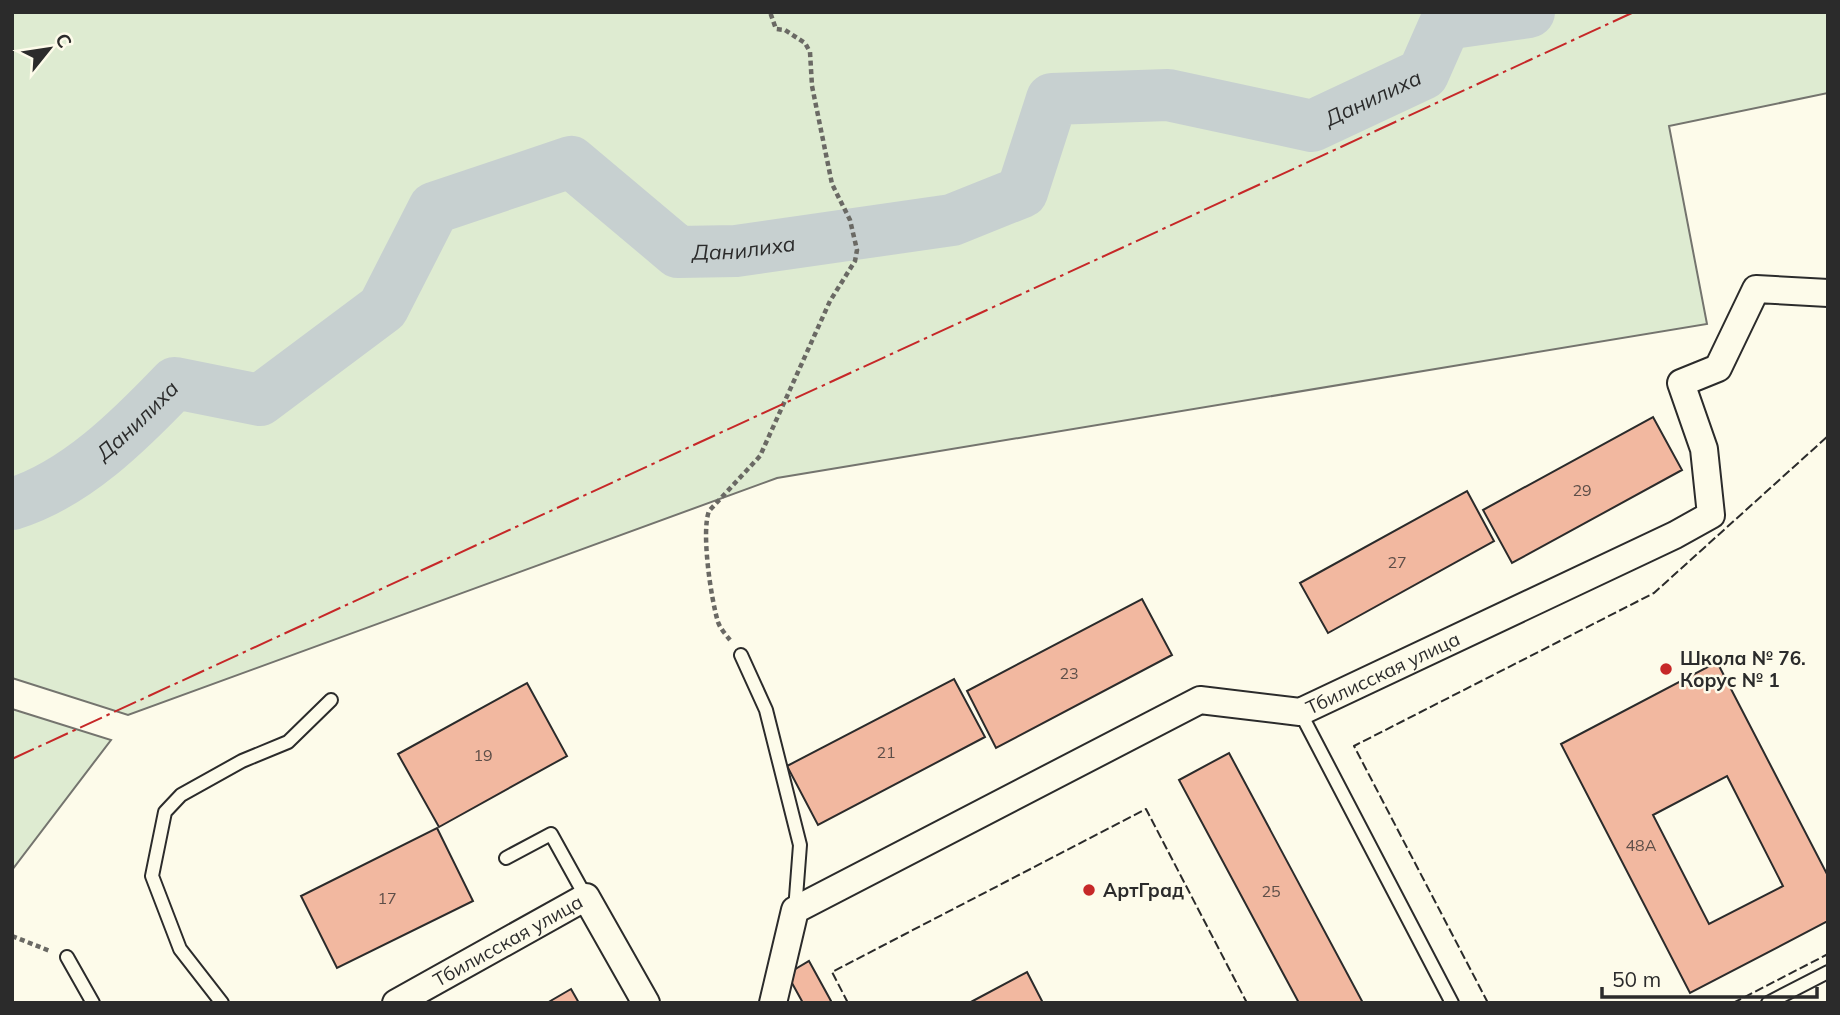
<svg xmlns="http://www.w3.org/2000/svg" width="1840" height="1015" font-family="Mulish,sans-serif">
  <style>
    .green { fill: #deebd1; stroke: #74746e; stroke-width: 2 }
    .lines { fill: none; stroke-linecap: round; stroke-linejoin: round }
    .river { stroke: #c7d0d0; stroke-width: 52 }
    .building { fill: #f2b8a0; stroke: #2b2b2b; stroke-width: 2; fill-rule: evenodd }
    .service-casing { stroke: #2b2b2b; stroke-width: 16 }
    .minor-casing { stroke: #2b2b2b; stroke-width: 30 }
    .path { stroke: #6a6964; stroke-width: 4.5; stroke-dasharray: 5 3.5; stroke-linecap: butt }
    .service { stroke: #fdfbea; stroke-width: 12 }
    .minor { stroke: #fdfbea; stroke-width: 26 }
    .fence { stroke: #2b2b2b; stroke-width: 2; stroke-dasharray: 9 3.5; stroke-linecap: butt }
    .power { stroke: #c62828; stroke-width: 2; stroke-dasharray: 24 5 3.5 5; stroke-linecap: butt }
    .poi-dot { fill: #c62828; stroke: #fdfbea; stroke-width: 2.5 }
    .labels { text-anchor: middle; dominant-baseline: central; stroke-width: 5; stroke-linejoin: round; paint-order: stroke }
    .number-label { font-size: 16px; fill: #5d4e48 }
    .poi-label { font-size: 19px; font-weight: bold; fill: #2b2b2b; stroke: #fdfbea; text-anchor: start }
    .street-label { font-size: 19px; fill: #2b2b2b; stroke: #fdfbea }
    .water-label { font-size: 21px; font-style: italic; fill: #2b2b2b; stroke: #fdfbea }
  </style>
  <rect width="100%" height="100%" fill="#fdfbea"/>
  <path class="green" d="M12,12H1828V93L1669,126L1707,324L777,478L128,715L12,678Z
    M12,709L111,740L12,870Z"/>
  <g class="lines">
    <path class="river" id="s1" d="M12,504C75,485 130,430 175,383L260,400L383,308L434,208L571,162L678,252L736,251L952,220L1022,192L1052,99L1168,95L1312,126L1423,74L1445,24L1529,12"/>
  </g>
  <path class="building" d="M1653,417L1682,470L1512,563L1483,510Z
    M1467,491L1494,541L1328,633L1300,583Z
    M1142,599L1172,655L996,748L967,691Z
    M1717,662L1828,876V921L1690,993L1561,744ZM1727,776L1783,886L1709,924L1653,815Z
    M954,679L985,737L818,825L787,766Z
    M527,683L567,756L439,827L398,754Z
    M1229,753L1363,1003H1299L1179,780Z
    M437,828L473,901L337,968L301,896Z
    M809,961L831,1001L828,1003H803L787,974Z
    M1027,972L1043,1003H969Z
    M571,989L579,1003H547Z"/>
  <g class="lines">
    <g class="service-casing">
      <path id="service" d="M741,655L766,710L800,845L795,910
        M1300,712L1452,1003
        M506,858L551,834L587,899
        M67,957L93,1003
        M222,1003L180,949L152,876L165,812L181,795L242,761L288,742L331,700
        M1768,1003L1828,972"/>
    </g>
    <g class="minor-casing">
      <g id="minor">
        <path id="s2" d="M396,1003L586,897L646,1003"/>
        <path id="s3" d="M773,1003L795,910L1200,700L1300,712L1675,535L1711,515L1704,449L1681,383L1718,368L1756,289L1828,293"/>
      </g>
    </g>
    <path class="path" d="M730,640C726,635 720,628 718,622C711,599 701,532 709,511L760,456L830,301L855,261L857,250L850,220L832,184L812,86L810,52L805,43L785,30L776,29L770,12
      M12,936L50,951"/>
    <use href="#service" class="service"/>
    <use href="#minor" class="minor"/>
    <path class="fence" d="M848,1003L832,972L1146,809L1247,1003
      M1488,1003L1354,746L1654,593L1828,436
      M1733,1003L1828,954"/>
    <path class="power" d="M12,759L1634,12"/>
  </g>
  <g class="poi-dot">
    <circle cx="1666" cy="669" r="7"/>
    <circle cx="1089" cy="890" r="7"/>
  </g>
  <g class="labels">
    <g class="number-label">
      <text x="1582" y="490">29</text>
      <text x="1397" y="562">27</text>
      <text x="1069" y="673">23</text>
      <text x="886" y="752">21</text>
      <text x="483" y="755">19</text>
      <text x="1641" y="845">48А</text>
      <text x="1271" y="891">25</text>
      <text x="387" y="898">17</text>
    </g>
    <g class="poi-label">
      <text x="1680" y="658">Школа № 76.<tspan x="1680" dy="22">Корус № 1</tspan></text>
      <text x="1103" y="890">АртГрад</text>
    </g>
    <g class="street-label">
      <text stroke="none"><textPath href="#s3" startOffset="744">Тбилисская улица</textPath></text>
      <text stroke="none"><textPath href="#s2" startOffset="128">Тбилисская улица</textPath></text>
    </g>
    <g class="water-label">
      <text stroke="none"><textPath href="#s1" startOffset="1622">Данилиха</textPath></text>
      <text stroke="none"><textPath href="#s1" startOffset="908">Данилиха</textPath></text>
      <text stroke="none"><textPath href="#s1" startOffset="152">Данилиха</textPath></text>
    </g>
  </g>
  <rect width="1840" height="1015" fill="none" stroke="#2b2b2b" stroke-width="28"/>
  <g transform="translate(49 49) rotate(60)" stroke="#fdfbea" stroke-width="5" paint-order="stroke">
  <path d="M0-5L12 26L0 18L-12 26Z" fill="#2b2b2b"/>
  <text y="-10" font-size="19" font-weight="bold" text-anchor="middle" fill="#2b2b2b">С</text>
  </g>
  <path d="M1602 987v10h215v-10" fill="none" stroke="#2b2b2b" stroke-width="3.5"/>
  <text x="1612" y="987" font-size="21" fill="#2b2b2b" stroke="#fdfbea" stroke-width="5" paint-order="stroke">50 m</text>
</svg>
